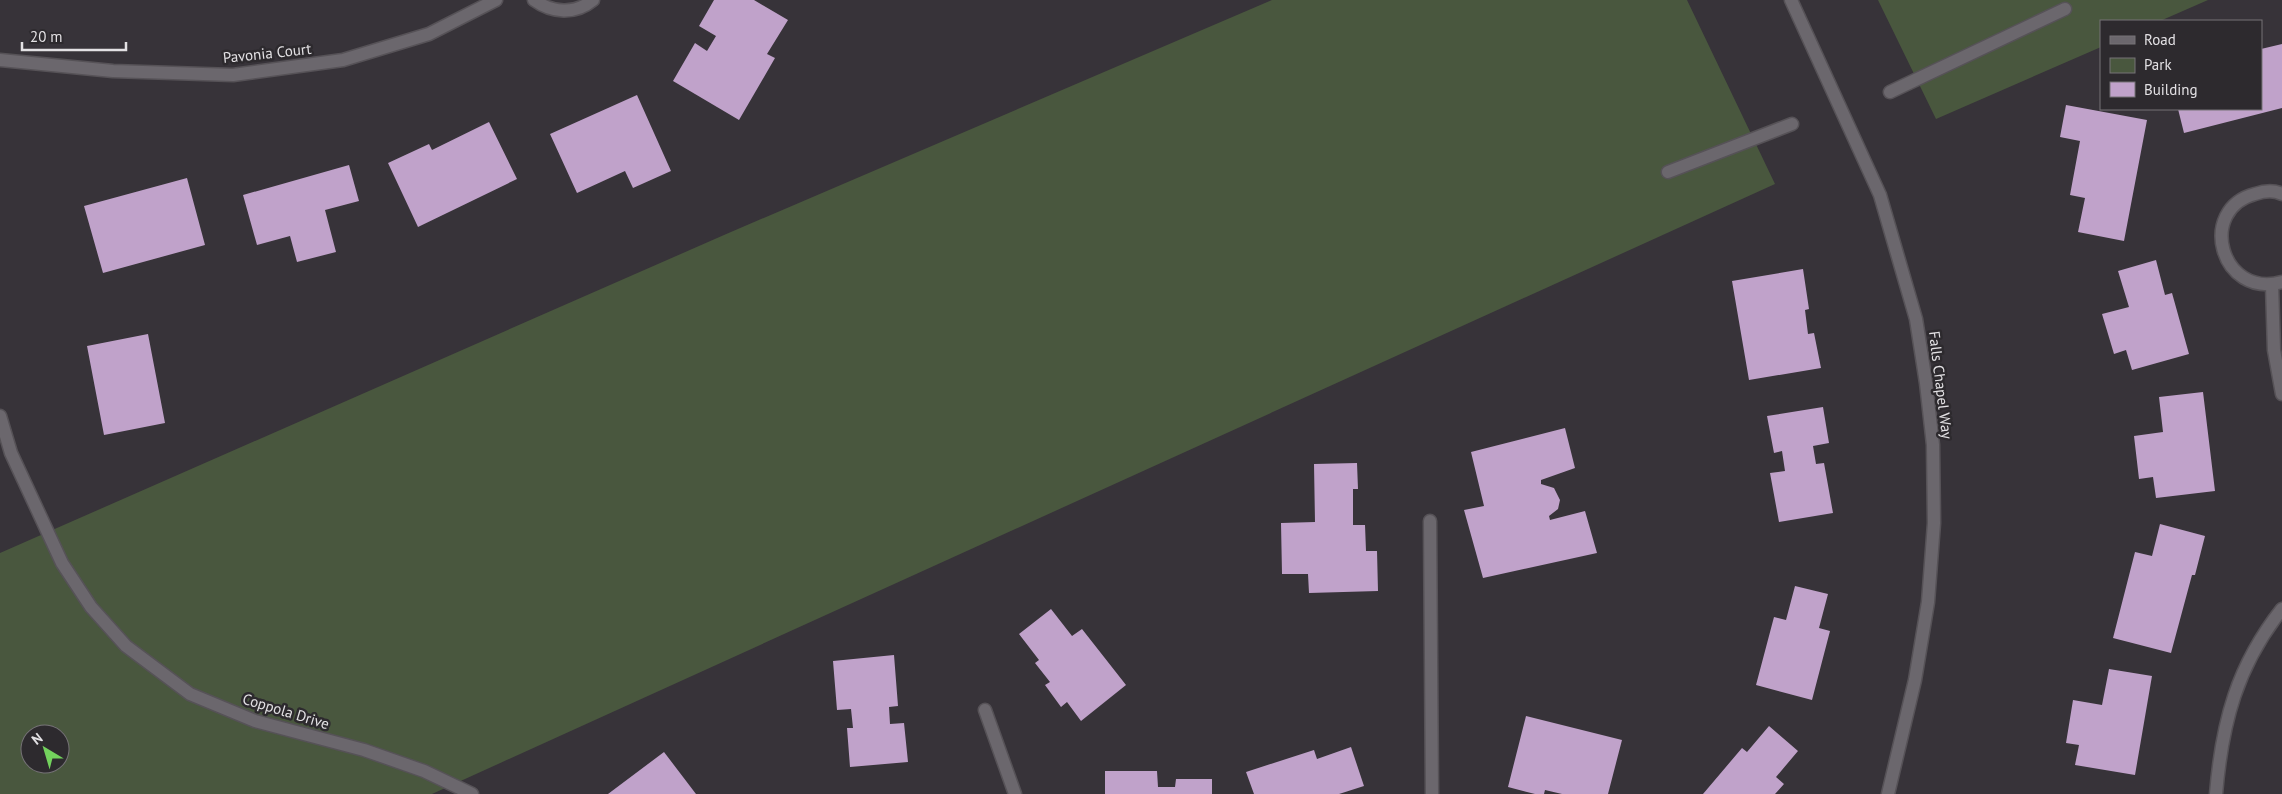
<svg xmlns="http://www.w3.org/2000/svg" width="2282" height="794" font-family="'PT Sans',sans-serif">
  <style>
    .green { fill: #49573e; fill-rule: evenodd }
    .building { fill: #c0a2ca }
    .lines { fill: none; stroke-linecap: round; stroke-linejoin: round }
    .service-casing { stroke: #565257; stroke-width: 15 }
    .minor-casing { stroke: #565257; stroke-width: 15 }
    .tertiary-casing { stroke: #565257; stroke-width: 15 }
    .service { stroke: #6b676d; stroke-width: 12 }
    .minor { stroke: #6b676d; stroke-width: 12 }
    .tertiary { stroke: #6b676d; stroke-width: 12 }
    .labels { text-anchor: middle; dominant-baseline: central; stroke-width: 5; stroke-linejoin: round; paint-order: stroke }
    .street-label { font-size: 15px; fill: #e3e1e4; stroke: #2d2a2e }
  </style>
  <rect width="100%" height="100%" fill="#373339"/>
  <path class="green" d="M1272,0H1687L1775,184L432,794H0V553L724,235ZM30,734H60V764H30Z
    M1878,0H2208L2160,21H2101V47L1936,119Z"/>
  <path class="building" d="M714,0H754L788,20L767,54L775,58L739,120L673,81L695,43L707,51L716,36L699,26Z
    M2282,44V108L2184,133L2178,109H2261V49Z
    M637,95L671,171L633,188L625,171L577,193L550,134Z
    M2066,105L2147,120L2124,241L2078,232L2085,198L2070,195L2080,141L2060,137Z
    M489,122L517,179L418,227L388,163L429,144L432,150Z
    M349,165L359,201L325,210L336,252L297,262L290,236L257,245L243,195Z
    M187,178L205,245L103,273L84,206Z
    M2156,260L2165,295L2172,293L2189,354L2132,370L2126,350L2114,354L2102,314L2129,307L2118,271Z
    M1803,269L1809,309L1805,310L1808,334L1814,333L1821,368L1749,380L1732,281Z
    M148,334L165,423L104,435L87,346Z
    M2203,392L2215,491L2156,498L2153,477L2139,479L2134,436L2163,432L2159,397Z
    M1823,407L1829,443L1813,446L1816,464L1824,463L1833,513L1779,522L1770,473L1785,471L1782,451L1774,453L1767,416Z
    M1565,428L1575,468L1541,480V484L1554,488L1560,500L1558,509L1549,516L1550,520L1585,511L1597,553L1483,578L1464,510L1484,506L1471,452Z
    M1357,463L1358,489H1353V525H1365L1366,551H1377L1378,591L1309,593L1308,574H1282L1281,523L1315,522L1314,464Z
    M2160,524L2205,536L2195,575H2192L2171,653L2113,638L2135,552L2152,556Z
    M1795,586L1828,594L1819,628L1830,631L1812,700L1756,685L1774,617L1786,620Z
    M1051,609L1072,636L1082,629L1126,685L1081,721L1067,702L1061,707L1045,685L1050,682L1035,663L1039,660L1019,634Z
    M894,655L898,706L889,707L890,724L904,723L908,762L850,767L847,728H853L851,709L837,710L833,661Z
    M2109,669L2152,676L2135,775L2075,765L2079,745L2066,743L2073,700L2102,705Z
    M1526,716L1622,740L1608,794H1562L1545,790L1544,794H1535L1508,787Z
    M1769,726L1798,751L1776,777L1784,784L1775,794H1703L1742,748L1747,752Z
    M1351,747L1364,786L1339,794H1254L1246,772L1314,750L1317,759Z
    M664,752L696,794H608Z
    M1105,771H1157L1158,787H1175L1176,779H1212V794H1105Z"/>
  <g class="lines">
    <g class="service-casing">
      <path id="service" d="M1890,92L2065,9
        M1668,172L1792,124
        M1430,521L1432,794
        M985,710L1015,794"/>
    </g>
    <g class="minor-casing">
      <path id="minor" d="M534,0C552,13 575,15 593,0
        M0,60L113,71L233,75L343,60L429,34L496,0
        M2282,194C2274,190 2264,191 2255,194C2197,209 2220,299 2282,282
        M2272,285L2274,350L2282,394
        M0,416L11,453L62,563L91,607L126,646L190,694L255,721L364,750L424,771L472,794
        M2216,794C2222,722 2237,666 2282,609"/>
    </g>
    <g class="tertiary-casing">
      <path id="tertiary" d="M1791,0L1880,195L1916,319L1926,383L1933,445L1934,523L1928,602L1915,680L1888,794"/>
    </g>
    <use href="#service" class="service"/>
    <use href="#minor" class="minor"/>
    <use href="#tertiary" class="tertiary"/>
  </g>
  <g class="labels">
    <g class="street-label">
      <text transform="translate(267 53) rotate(-6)">Pavonia Court</text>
      <text transform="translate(1941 385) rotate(83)">Falls Chapel Way</text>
      <text transform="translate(286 711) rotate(17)">Coppola Drive</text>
    </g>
  </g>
  <rect x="2100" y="20" width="162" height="90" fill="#2d2a2e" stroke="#767377"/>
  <rect x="2110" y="36" width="25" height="8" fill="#6b676d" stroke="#767377"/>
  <text x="2144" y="45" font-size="15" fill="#e3e1e4">Road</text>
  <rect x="2110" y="58" width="25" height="15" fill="#49573e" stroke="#767377"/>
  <text x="2144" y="70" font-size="15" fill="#e3e1e4">Park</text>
  <rect x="2110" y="82" width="25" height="15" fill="#c0a2ca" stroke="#767377"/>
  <text x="2144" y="95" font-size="15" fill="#e3e1e4">Building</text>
  <g transform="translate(45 749) rotate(322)"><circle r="24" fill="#2d2a2e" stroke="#767377"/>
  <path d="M0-4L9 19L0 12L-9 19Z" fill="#73d25d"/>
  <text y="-8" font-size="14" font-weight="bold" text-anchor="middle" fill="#e3e1e4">N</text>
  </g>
  <path d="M22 42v8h104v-8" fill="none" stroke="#e3e1e4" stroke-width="2.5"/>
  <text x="30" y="42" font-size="15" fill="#e3e1e4" stroke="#2d2a2e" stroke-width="4" paint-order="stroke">20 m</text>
</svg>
